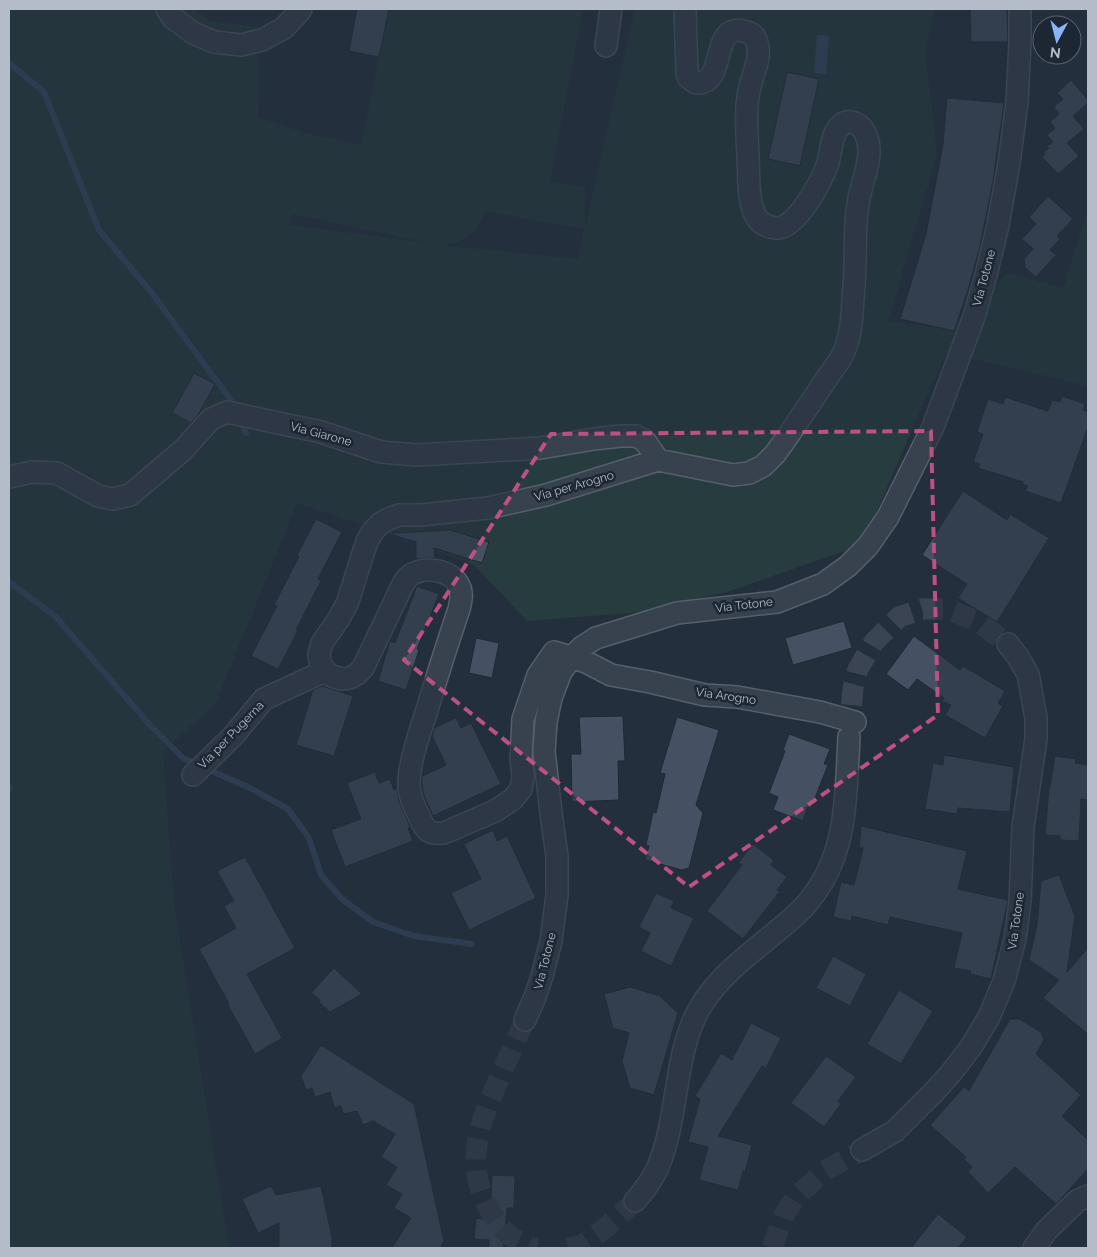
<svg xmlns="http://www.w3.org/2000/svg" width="1097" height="1257" font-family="Raleway,sans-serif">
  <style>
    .green { fill: #263c3f; fill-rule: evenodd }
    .water { fill: #394c67 }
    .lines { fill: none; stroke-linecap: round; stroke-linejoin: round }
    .stream { stroke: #394c67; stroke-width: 6 }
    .building { fill: #455162; stroke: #1f2835 }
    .minor-tunnel { stroke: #3a4453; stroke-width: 21; stroke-dasharray: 21 11; stroke-linecap: butt }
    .minor-casing { stroke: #565f6c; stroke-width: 24 }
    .minor { stroke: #38414e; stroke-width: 21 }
    .marked { fill: none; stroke: #bd5182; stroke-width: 4; stroke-dasharray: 10 6; stroke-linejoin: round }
    .labels { text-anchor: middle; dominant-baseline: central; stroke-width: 5; stroke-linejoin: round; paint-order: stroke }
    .street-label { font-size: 12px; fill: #b4bcc9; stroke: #1d2633 }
  </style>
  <rect width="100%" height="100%" fill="#242f3e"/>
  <path class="green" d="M9,9H194L210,21L259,27L258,117L309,134L361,145L389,9H583L550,181L585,188V226L635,9H935L925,51L937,153L888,322L950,328L1008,273L1063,288L1088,209V386L946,352L862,545L730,591L644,612L527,621L474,565L432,549L297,503L216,703L163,751L174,904L229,1248H9ZM485,211L584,229L578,259L442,245L459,242L477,229ZM292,214L430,243L289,225Z"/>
  <path class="water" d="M817,35L829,36L826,74L814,73Z"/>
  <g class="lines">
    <path class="stream" d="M9,63L44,92L99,230L151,292L233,403
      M243,426L246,433
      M9,582L55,616L149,724L183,758L250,788L288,809L309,838L321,875L342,899L373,922L414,936L472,944
      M9,788H10"/>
  </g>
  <path class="building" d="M357,9H389L379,57L349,51Z
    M970,9H1007L1008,42H971Z
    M787,72L819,79L800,166L768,159Z
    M1071,80L1088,100V103L1073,116L1084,129L1067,143L1079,156L1058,174L1042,157L1045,154L1043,153L1049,148L1047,146L1053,142L1047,135L1055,128L1050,122L1059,114L1054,107L1063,99L1057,93Z
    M947,98L1004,103L993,181L980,246L968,290L954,331L900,319L926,234L943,144Z
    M1048,196L1073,219L1057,236L1060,239L1050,250L1056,255L1036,277L1025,268L1024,259L1033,249L1022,239L1036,224L1029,217Z
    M194,373L215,384L198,415L191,423L172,413Z
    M1062,396L1085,404L1083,410L1088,412V427L1061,503L1025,491L1028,486L1022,484L1023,482L978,468L980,464L973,462L983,434L977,432L988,399L1003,404L1005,397L1048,411L1052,400L1060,402Z
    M963,491L1007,520L1010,514L1049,538L997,622L958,598L967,584L922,555Z
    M316,519L342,532L318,579L321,581L296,630L298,631L278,669L251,656L277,606L274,605L299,556L297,555Z
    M450,530L489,542L482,563L434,548L435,558L416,559V542L393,535V533Z
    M417,586L439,594L417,649L419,650L406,690L378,681L390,641L395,643Z
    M844,621L852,648L793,665L785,638Z
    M914,636L960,670L963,666L1005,691L998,703L1003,706L985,738L945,715L951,705L942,701L944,698L917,679L908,690L886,674Z
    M476,638L499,643L492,678L469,673Z
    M322,686L353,696L334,756L296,745L313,690Z
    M623,716L625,761H618L619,800L572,802L571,754H581L579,717Z
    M677,717L719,730L696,805L703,813L689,868L682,870L645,860L649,846L646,845L653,812L656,813L665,774L660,773Z
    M456,718L461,728L471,723L501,784L433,816L423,793L422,784V776L446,765L432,736L434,728Z
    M789,734L830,749L824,764L828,765L811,808L808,807L803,821L773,810L778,797L769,793L785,751L783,750Z
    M944,755L1014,767L1010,812L958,808L957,814L925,809L933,763L943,765Z
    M1055,756L1076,759L1075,763L1088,765V800L1081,799L1079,841L1060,840V836L1045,835L1049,787H1050Z
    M375,772L379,783L390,779L394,790L397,788L399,801L410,827L408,828L413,841L345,867L331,830L361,819L347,783Z
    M861,826L967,851L958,889L1008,900L991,979L970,974L971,971L954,968L962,933L890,917L888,925L852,916L851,921L833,917L841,882L854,885L863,848H859Z
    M493,830L497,841L507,836L536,898L469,930L451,893L481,879L464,844Z
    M753,844L774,860L771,865L787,877L777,890L780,891L743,939L707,911L742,865L738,863Z
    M245,857L295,948L247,974L282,1038L255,1054L228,1005L229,1004L199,949L236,928L224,906L234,901L217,871Z
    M1059,875L1075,916L1067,972L1088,948V1034L1043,998L1059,980L1029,960L1037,925L1041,881Z
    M656,893L674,901L671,908L694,918L671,966L641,951L650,933L639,927Z
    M833,956L866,974L850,1006L816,988Z
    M334,968L362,994L330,1012L319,1002L320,1000L311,993Z
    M630,987L660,996L678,1013L654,1095L630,1088L622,1061L629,1033L613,1028L604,994Z
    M899,990L933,1011L901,1064L867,1044Z
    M1010,1019H1019L1041,1032L1044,1040L1036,1054L1081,1095L1062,1116L1088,1140V1169L1056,1204L1015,1167L988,1193L968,1172L972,1167L964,1159L966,1157L930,1125L964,1087L969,1091Z
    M751,1023L781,1038L766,1068L762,1066L718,1136L752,1145L745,1172L743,1171L738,1190L699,1180L708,1147L688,1142L700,1099L695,1096L721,1053L732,1060Z
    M321,1045L414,1104L444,1241L440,1248H392L411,1218L394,1208L402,1194L386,1185L397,1167L381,1157L395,1134L373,1121L363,1125L357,1111L343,1114L341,1106L334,1108L330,1092L315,1097L312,1088L306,1090L301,1076Z
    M826,1056L856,1077L838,1101L841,1104L824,1127L791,1103Z
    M492,1175L515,1176L514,1208H507L503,1248H489V1240L474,1239L476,1218L490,1220Z
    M271,1186L276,1195L321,1186L332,1237V1248H279V1223L258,1233L242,1199Z
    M938,1214L967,1237L958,1248H911Z"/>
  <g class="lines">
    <path class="minor-tunnel" d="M849,737L853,688L858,669L874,642L899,617L923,609H947L977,621L1008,644
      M525,1020C517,1039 508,1058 500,1077C480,1121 463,1162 489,1209C495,1220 502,1230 513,1238C520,1242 527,1245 534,1248H538
      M568,1248L582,1245L603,1230L635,1201
      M772,1248L784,1215L795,1198L823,1172L862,1150"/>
    <g class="minor-casing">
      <path id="minor" d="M167,9L173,18L193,33L214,42L241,45L262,40L284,28L299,12L301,9
        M685,9L687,74L689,78L696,83C728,85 709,23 744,31C749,32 754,34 756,40C762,54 755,69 751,83C749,91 747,98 747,107C746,123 747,139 748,155C749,173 747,203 757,218C761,224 768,227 775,228C796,231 822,180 828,163C831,151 831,134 841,125C847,119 856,122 862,128C874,144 868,166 863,182C854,212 856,233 855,262C855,274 854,286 853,299C852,317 851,337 843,354C838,364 829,374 823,384C807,408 792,431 775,454L763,466L749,473L733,475L658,460L546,495L488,508L421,515H399L388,519L380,524L373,531L367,541L347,604L338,620L322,643L319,654L320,662L325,671L332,676L341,679L350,678L357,674L363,668L403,584C405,581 406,579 408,577C421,565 452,569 459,586C463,593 461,601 459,609C448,642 437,676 427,710C420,732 409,762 409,784C409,796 414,806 419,816C425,830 428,835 444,833L495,811L513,799L521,789L523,777L521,758L523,719L538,675L554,652L586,662L611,675L650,682L705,695L737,697L820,712L855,722
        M606,46L611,9
        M9,477L32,472L57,473L98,496L113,499L130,495L183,450L211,419L227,412L321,432L381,452L417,455L541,448L594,439L621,436H636L645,441L658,460
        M193,775L233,736L264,699L325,671
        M525,1020L535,997L542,976L551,941L557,895V856L551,813L544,751L546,722L551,698L561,672L571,658L582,647L596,638L677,613L777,602L823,584L848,566L868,546L888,517L933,427L974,317L986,275L998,225L1009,163L1017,102L1020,43V9
        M862,1150L895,1131L933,1093L951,1073L971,1047L989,1017L1004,981L1015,939L1020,901L1023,827L1036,739V718L1028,674L1018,657L1008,644
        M635,1201C644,1191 652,1180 658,1167C677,1121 674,1070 692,1024C712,973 766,945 803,908C807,904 811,898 815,893C848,848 846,790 849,737
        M1034,1248L1047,1230L1077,1201L1088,1196"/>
    </g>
    <use href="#minor" class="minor"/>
  </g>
  <path d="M0 0H1097V1257H0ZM931,431L938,715L689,887L404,660L551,434Z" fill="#242f3e" fill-opacity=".55" fill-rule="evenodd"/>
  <path class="marked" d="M931,431L938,715L689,887L404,660L551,434Z"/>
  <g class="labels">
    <g class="street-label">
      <text transform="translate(984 278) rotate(-75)">Via Totone</text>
      <text transform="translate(321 434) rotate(15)">Via Giarone</text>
      <text transform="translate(574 486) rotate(-16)">Via per Arogno</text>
      <text transform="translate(744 605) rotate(-7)">Via Totone</text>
      <text transform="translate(726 696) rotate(8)">Via Arogno</text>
      <text transform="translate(231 735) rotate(-46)">Via per Pugerna</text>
      <text transform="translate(1016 921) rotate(-82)">Via Totone</text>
      <text transform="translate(545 961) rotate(-76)">Via Totone</text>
    </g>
  </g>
  <rect width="1097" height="1257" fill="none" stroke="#b4bcc9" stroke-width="20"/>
  <g transform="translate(1057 40) rotate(187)"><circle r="24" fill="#1d2633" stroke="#59626f"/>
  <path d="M0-4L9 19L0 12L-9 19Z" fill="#8ab4f8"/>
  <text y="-8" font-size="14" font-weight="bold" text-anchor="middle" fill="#b4bcc9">N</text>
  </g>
</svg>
